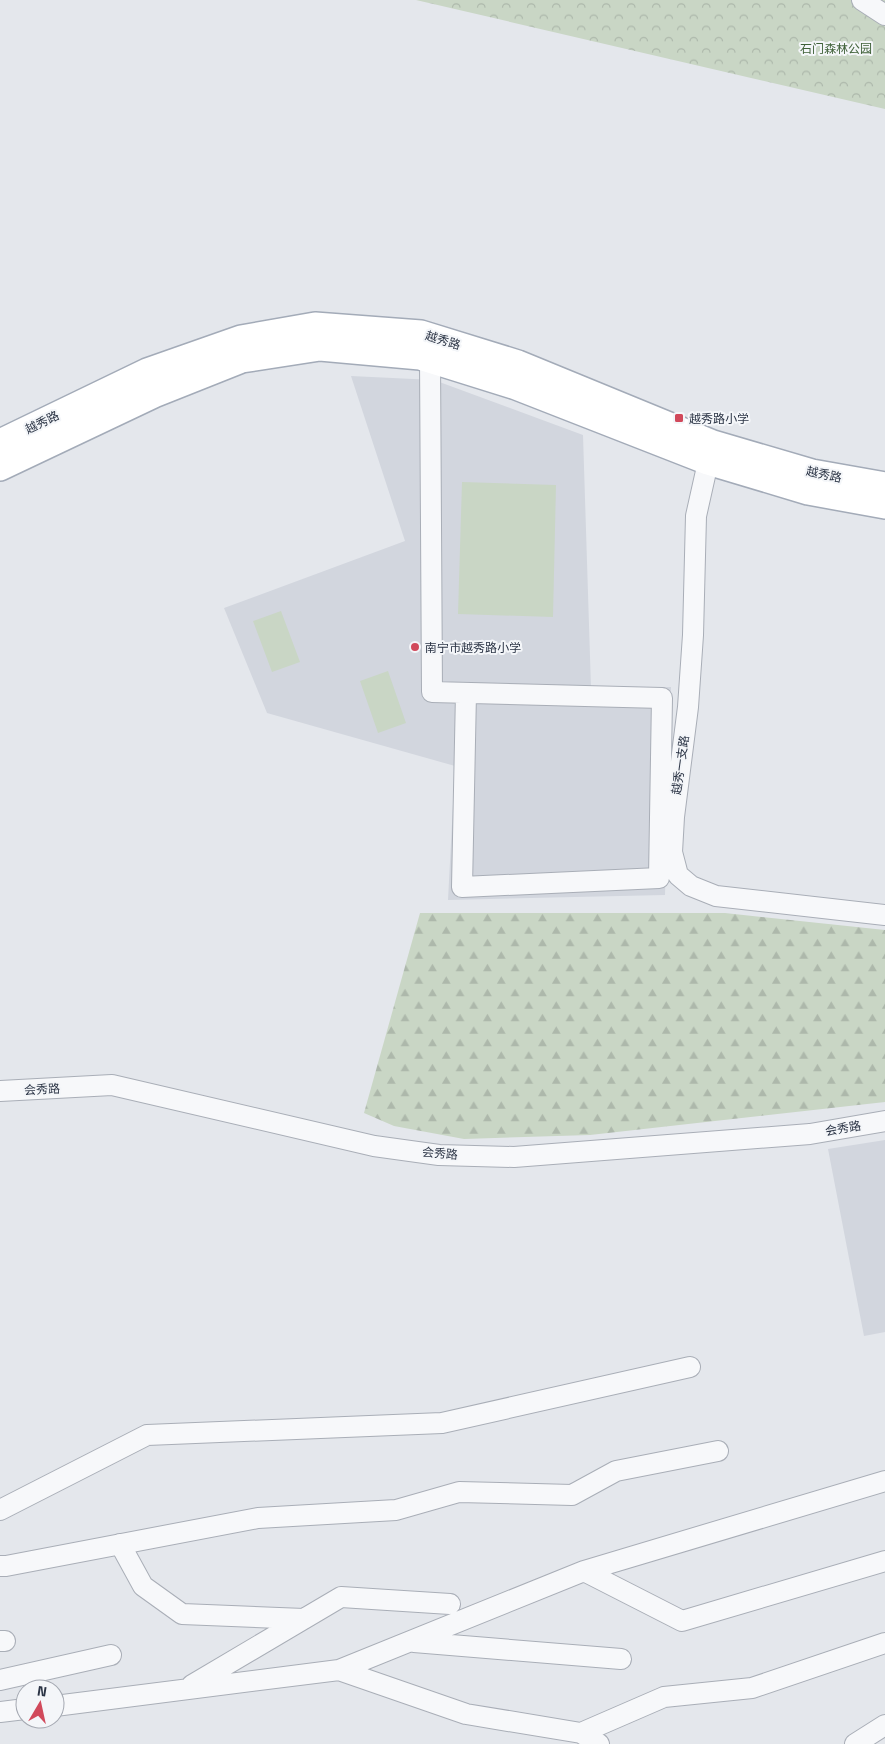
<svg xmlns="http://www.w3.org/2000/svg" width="885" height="1744" font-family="'Titillium Web','Noto Sans SC',sans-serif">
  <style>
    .built { fill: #d2d6de }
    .forest { fill: url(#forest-firs) }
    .park { fill: url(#park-crowns) }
    .garden { fill: #c9d6c5 }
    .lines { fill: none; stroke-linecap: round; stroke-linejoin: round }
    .minor-casing { stroke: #a9aeb7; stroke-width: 22 }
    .major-casing { stroke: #a3abb8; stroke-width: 28 }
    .minor { stroke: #f7f8fa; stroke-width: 20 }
    .major { stroke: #fff; stroke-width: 25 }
    .poi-dot { fill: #d1495b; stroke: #f4f6f9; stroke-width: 2 }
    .labels { text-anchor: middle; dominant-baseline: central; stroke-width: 4; stroke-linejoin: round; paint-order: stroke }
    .park-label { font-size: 12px; fill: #3f6138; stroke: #f4f6f9 }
    .street-label { font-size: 12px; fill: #2b3445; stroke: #f4f6f9 }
    .poi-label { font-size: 12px; fill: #2b3445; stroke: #f4f6f9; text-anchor: start }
  </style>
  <defs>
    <pattern id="forest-firs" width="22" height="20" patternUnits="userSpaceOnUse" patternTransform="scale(1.25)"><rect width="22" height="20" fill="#c9d6c5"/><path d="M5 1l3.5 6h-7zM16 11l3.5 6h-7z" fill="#adb8ab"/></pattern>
    <pattern id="park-crowns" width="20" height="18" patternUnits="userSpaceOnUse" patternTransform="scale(1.25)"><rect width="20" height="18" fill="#c9d6c5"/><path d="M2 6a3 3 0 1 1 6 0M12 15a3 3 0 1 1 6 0" fill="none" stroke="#adb8ab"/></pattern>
  </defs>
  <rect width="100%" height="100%" fill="#e4e7ec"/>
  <path class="built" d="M351,376L434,380L583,435L591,688L671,687L665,895L448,900L455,766L267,713L224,608L405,541Z
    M885,1140V1332L864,1336L828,1149Z"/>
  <path class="forest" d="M420,913H725L885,930V1102L590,1135L464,1139L394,1126L364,1113Z"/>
  <path class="park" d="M416,0H885V109Z"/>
  <path class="garden" d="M462,482L556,485L553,617L458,614Z
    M281,611L300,662L272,672L253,621Z
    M388,671L406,723L378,733L360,681Z"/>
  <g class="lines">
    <g class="minor-casing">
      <path id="minor" d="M862,0L885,15
        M430,360L432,692L662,698L659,878L462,887L466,693
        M711,449L696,516L693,635L688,707L674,817L672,852L678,875L691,886L716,896L885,915
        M0,1091L112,1085L374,1146L439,1155L514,1157L810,1134L885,1121
        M0,1510L147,1435L442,1423L690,1367
        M120,1544L143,1586L182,1614L304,1619
        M0,1566H6L258,1518L396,1510L459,1492L572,1495L616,1471L718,1451
        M584,1571L682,1621L885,1561
        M0,1641H5
        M414,1642L621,1659
        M339,1670L466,1714L581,1733L664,1697L752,1688L885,1643
        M0,1680L111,1655
        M192,1685L341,1597L450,1604
        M55,1706L339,1670L584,1571L885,1481
        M0,1712L25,1709
        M581,1733L599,1744
        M855,1744L885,1725"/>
    </g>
    <g class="major-casing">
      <path id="major" d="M0,442L147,371L241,338L315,325L421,333L518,363L713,443L812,472L885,485
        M0,468L154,395L242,360L320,348L420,357L516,387L708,462L808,492L885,506"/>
    </g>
    <use href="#minor" class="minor"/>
    <use href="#major" class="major"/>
  </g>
  <g class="poi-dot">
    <rect x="674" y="413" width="10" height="10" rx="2.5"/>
    <circle cx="415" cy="647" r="5"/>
  </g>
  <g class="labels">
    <g class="park-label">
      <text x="836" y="48">石门森林公园</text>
    </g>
    <g class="street-label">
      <text transform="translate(443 340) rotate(17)">越秀路</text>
      <text transform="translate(42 422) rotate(-26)">越秀路</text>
      <text transform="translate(824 474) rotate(12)">越秀路</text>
      <text transform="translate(680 765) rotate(-82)">越秀一支路</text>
      <text transform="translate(42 1089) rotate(-3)">会秀路</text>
      <text transform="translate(843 1128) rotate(-10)">会秀路</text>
      <text transform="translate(440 1153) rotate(5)">会秀路</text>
    </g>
    <g class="poi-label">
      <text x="689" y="418">越秀路小学</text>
      <text x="425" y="647">南宁市越秀路小学</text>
    </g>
  </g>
  <g transform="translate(40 1704) rotate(9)"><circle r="24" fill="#f4f6f9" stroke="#a4a8b1"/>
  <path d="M0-4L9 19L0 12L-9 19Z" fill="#d1495b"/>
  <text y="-8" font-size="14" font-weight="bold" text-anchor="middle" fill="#2b3445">N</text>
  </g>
</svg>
